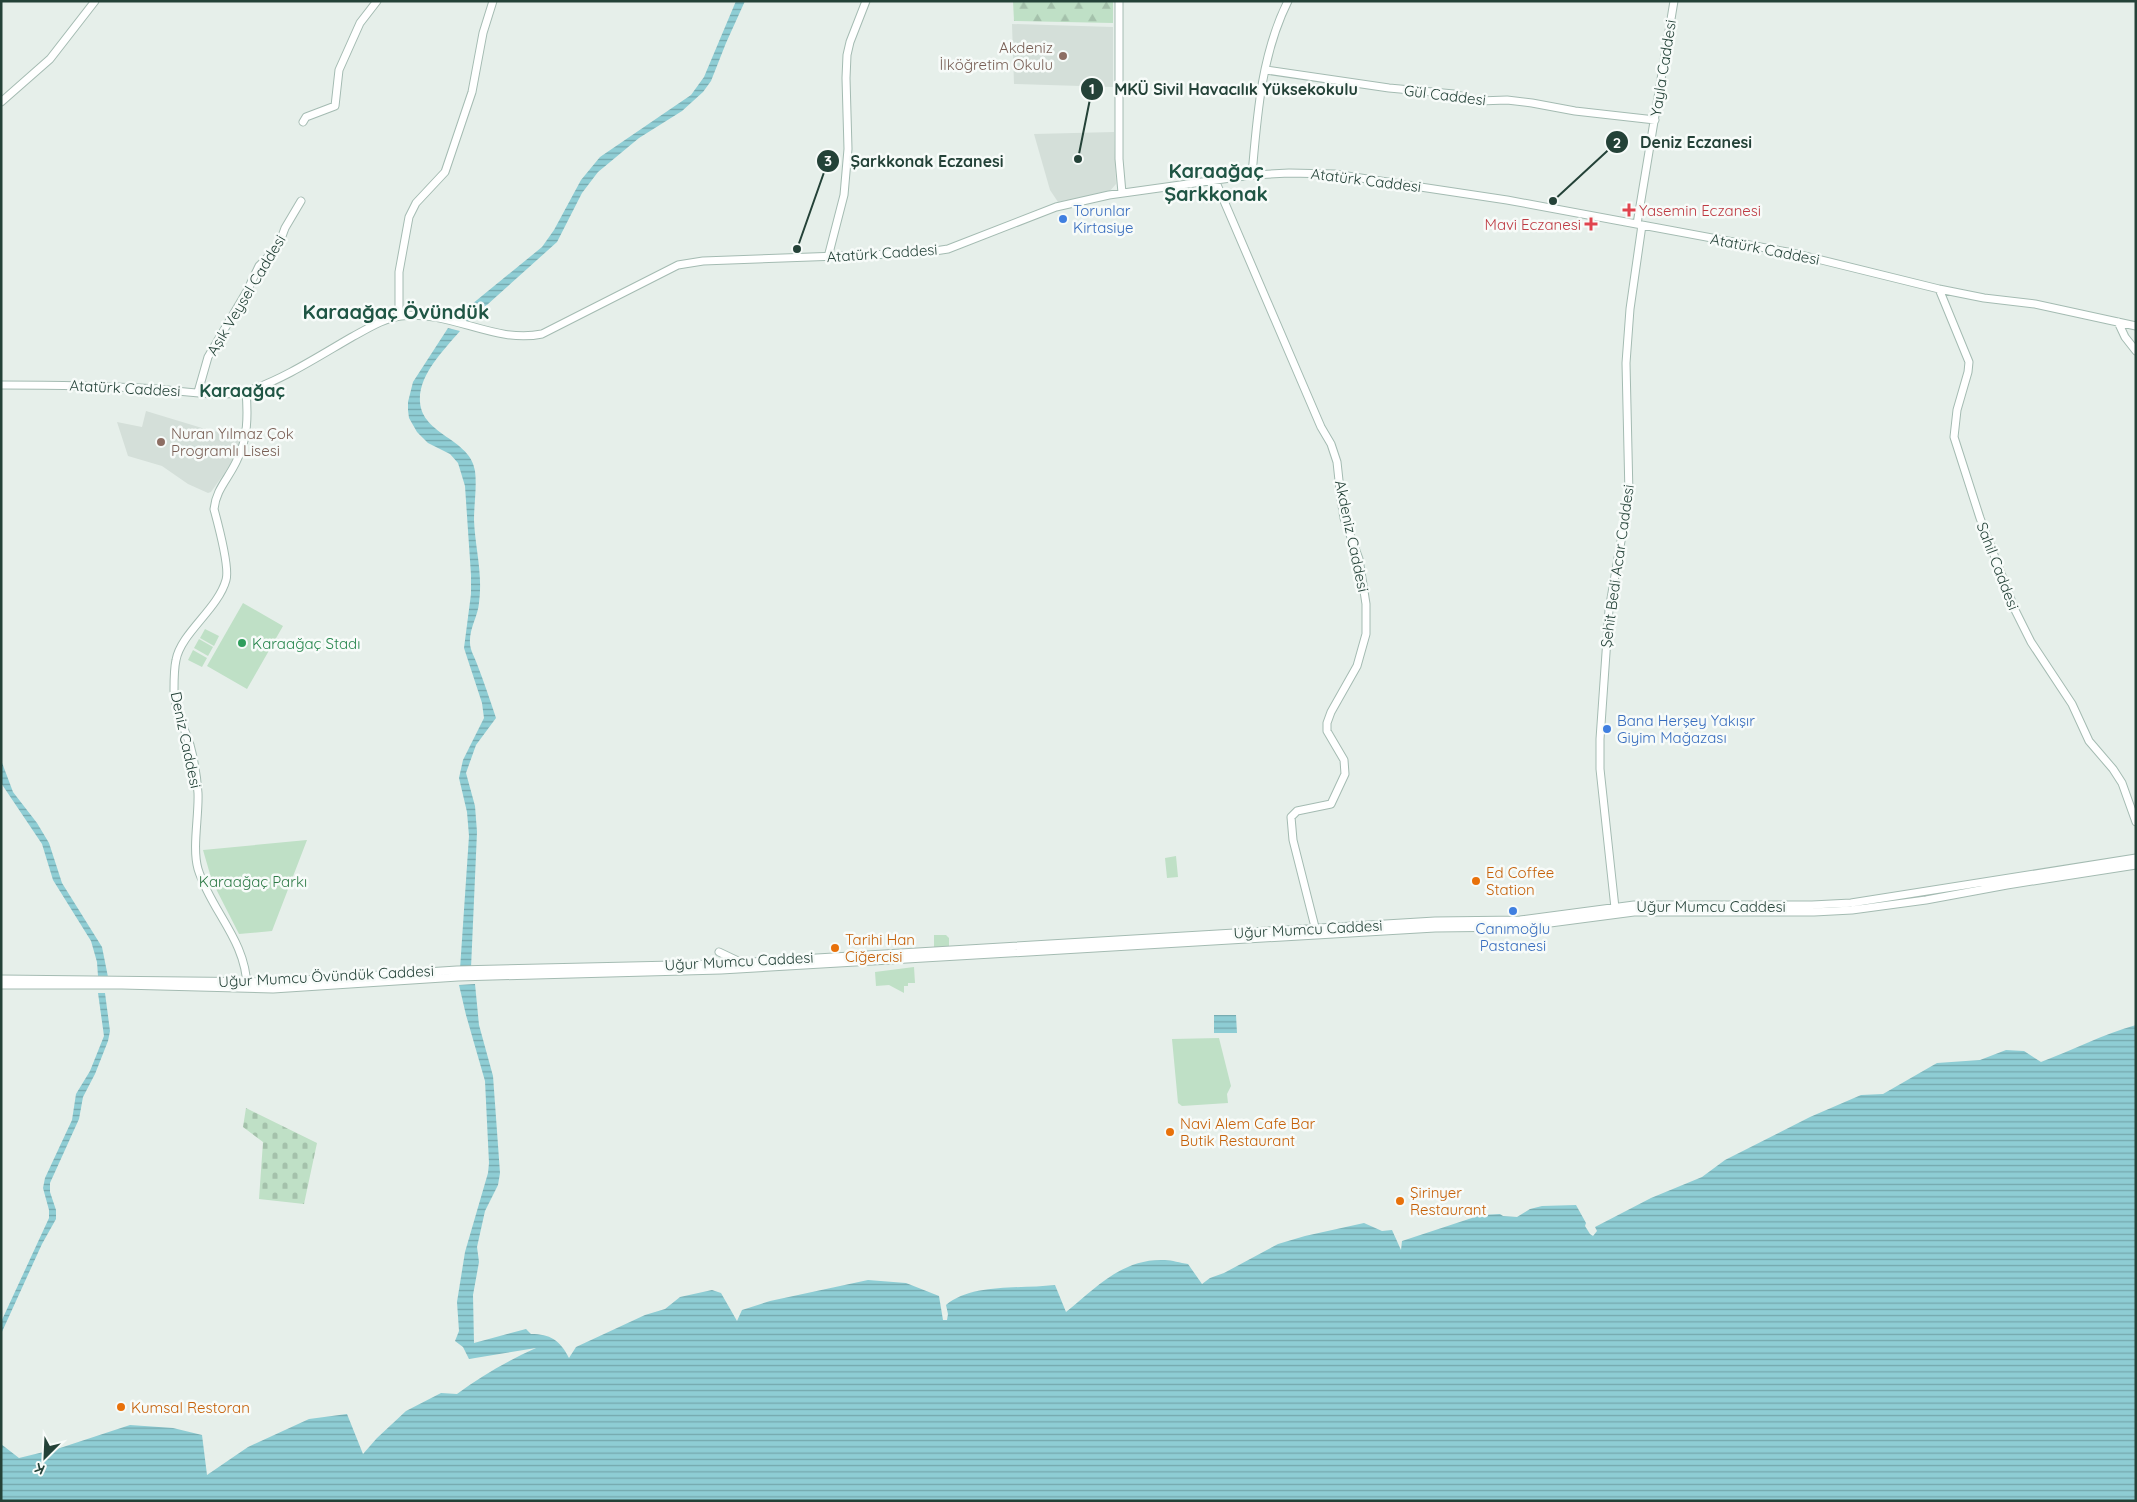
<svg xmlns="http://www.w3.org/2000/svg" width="2137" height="1502" font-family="Quicksand,sans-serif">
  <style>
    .built { fill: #d4dfd9 }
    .green { fill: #bfe0c6 }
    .forest { fill: url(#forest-firs) }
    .cemetery { fill: url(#cemetery-stones) }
    .water { fill: url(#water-rules) }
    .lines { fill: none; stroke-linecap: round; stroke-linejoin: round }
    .secondary-casing { stroke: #a4bbb2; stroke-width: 9 }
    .secondary { stroke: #fff; stroke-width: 7 }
    .education-dot { fill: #8d6e63; stroke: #f7fbf9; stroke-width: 2 }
    .health-dot { fill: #e0444e; stroke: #f7fbf9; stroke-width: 2 }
    .shop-dot { fill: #3f7fe0; stroke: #f7fbf9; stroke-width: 2 }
    .leisure-dot { fill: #2e9e5b; stroke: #f7fbf9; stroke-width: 2 }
    .food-dot { fill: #e8710a; stroke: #f7fbf9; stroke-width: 2 }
    .labels { text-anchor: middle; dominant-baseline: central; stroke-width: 5; stroke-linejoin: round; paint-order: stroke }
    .education-label { font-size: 15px; fill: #785e54; stroke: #f7fbf9; text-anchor: end }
    .street-label { font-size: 15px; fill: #244238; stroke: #f7fbf9 }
    .shop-label { font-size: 15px; fill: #366cbe; stroke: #f7fbf9; text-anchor: start }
    .health-label { font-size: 15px; fill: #be3a42; stroke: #f7fbf9; text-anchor: start }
    .leisure-label { font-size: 15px; fill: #27864d; stroke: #f7fbf9; text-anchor: start }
    .food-label { font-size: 15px; fill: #c56008; stroke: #f7fbf9; text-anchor: start }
    .park-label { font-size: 15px; fill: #2d7a46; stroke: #f7fbf9 }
    .quarter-label { font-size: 18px; font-weight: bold; fill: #1f5544; stroke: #f7fbf9 }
    .district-label { font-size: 20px; font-weight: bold; fill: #1f5544; stroke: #f7fbf9 }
    .leader { fill: none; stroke: #244238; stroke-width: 2 }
    .callout-dot { fill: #244238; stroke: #f7fbf9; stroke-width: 2 }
    .mark-label { font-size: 15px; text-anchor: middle; font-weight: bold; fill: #fff }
    .callout-label { font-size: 16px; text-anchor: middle; font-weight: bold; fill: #244238; stroke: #f7fbf9; stroke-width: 5; stroke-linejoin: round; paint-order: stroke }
  </style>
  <defs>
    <pattern id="forest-firs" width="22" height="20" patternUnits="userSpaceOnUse" patternTransform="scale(1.25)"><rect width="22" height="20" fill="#bfe0c6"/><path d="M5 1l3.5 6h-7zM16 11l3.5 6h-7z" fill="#a4c1ab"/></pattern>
    <pattern id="cemetery-stones" width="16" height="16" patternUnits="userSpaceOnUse" patternTransform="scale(1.25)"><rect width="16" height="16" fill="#bfe0c6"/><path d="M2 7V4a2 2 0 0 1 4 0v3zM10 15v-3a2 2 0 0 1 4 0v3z" fill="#a4c1ab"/></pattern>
    <pattern id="water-rules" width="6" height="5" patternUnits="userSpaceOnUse" patternTransform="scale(1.25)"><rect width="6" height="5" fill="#8ecdd4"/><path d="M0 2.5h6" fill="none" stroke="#74a8ad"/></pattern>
  </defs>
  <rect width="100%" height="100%" fill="#e6efea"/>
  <path class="built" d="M1012,24L1113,27V87L1014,84Z
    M1114,132L1116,184L1109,192L1058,202L1050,190L1034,134Z
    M146,411L202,428L242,438L233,461L211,492L208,493L188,484L162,466L128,456L117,422L142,427Z"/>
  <path class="green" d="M243,603L283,626L247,689L207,666Z
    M205,629L219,636L214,646L200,638Z
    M199,639L213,647L208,656L194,648Z
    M193,650L207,658L202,667L188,660Z
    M307,840L272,931L239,934L212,881L203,850Z
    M1176,856L1178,877L1167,878L1165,858Z
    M934,935H946L949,938V947L934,950Z
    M914,967L915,983H908V986H904V993L889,985L876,986L875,972Z
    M1219,1038L1231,1086L1227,1094L1228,1103L1182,1106L1178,1103L1172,1039Z"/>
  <path class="forest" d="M1013,1H1113V23L1014,21Z"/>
  <path class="cemetery" d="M246,1108L317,1143L304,1204L259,1199L263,1142L243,1127Z"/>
  <path class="water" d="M736,1H745L726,43L711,81L703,92L682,111L639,138L598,172L582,193L557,242L468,322L455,318L542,247L554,230L581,180L600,157L691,95L704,77Z
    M448,328L460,331C444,350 418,375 420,402C422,435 471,439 475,471C477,487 474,504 474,520C475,548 483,573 479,603C478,616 469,629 470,643C470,650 475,658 477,664C484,682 490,700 496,718L476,745L466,773L475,806L477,832L471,968L460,969L469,836L467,812L459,778L463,760L484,718L482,703L464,648L471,594V575L465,486L458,463L450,454L428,443L417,432L409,418L408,410V402L413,382Z
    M1,760L13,792L37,823L49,843L62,883L102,947L108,977L98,976L97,962L91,941L53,880L42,844L1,783Z
    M475,984L479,1025L493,1076L500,1173L498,1185L485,1211L477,1247L479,1262L473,1295L474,1343L526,1329L531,1334C550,1334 560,1340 569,1358L576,1347L645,1315L665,1309L680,1297L712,1290L721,1293L737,1321L742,1310L770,1301L868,1280L906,1283L939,1296L943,1320H947L948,1314L946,1305C972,1283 1022,1289 1055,1285L1066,1312C1096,1288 1122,1258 1165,1260C1172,1260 1180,1263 1188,1264L1202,1284L1210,1278L1224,1273L1278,1244L1305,1236L1364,1223L1382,1231L1392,1230L1401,1250L1402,1241L1481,1215L1500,1214L1503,1216L1517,1217L1530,1209L1542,1206L1576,1205L1586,1223L1585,1226L1590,1234L1593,1236L1597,1231L1595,1227L1651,1198L1702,1177L1725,1160L1810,1117L1861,1095L1883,1094L1937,1063L1980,1060L2006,1050L2024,1051L2041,1062C2073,1050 2103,1034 2136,1025V1501H1V1444L19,1458L60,1448L130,1425L173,1428L202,1435L207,1475L248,1447L309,1419L347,1414L363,1454L377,1438L406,1411L441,1393L457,1394C481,1376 509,1360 536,1348L469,1359L463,1347L455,1341L459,1331L457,1302L465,1252L488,1173L489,1163L485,1081L466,1015L459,985Z
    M98,993H105L110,1031L108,1041L95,1074L83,1097L79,1119L50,1183V1192L56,1210V1219L42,1244L1,1334V1322L49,1218V1210L43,1188L45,1178L72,1120L76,1094L90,1071L104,1036Z
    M1214,1015H1236L1237,1033H1214Z"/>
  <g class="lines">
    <g class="secondary-casing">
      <path id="secondary" d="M1119,1V159L1122,193
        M1266,70L1389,88L1454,94L1479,101L1507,100L1532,103L1575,111L1655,120
        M1,102L50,59L95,1
        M303,122L306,117L335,106L339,70L360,23L377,1
        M1252,175C1257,117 1261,55 1288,1
        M1215,180L1321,427L1331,444L1337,462L1341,499L1344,518L1359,559L1366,604V634L1357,666L1331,712L1327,723V731L1344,760L1345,774L1331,804L1297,811L1291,817L1293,840L1316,931
        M1637,224L1674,1
        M828,257L844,195L848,149L846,78L847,55L850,42L866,1
        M1939,289L1969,362L1968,372L1957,410L1954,437L1980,518L2015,610L2031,642L2072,704L2089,741L2113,769L2122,783L2136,822
        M399,316V272L409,217L416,203L445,172L472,92L483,33L493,1
        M2118,322L2125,337L2136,351
        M1,385C53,385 105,386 157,389C181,391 225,398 248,391C284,379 319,356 352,337C367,329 384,318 401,316C451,310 494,344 542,334L678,265L703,261L922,253L948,249L1056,207L1109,195L1252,175L1289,173L1334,174L1507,200L1793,253L1939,289L1984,298L2035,304L2136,326
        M246,391C248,415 248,439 237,460C229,478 216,489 214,509C218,524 230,567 226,580C218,609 181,633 176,660C174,669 174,681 174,690C175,709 184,727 190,745C194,760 197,777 198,793C199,816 192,848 198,869C211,911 246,940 247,987
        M198,392L208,357L247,291L259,266L278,247L285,228L301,201
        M1615,908L1600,769V739L1609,610L1629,495L1626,363L1630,309L1642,225
        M719,952L738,961
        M1,979L273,982L457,970L718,964L1435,921L1520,920L1634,905H1812L1851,903L2136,858
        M1,985H122L273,989L458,977L721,970L1435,928L1520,927L1634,912H1814L1852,910L1926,900L2007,885L2136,865"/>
    </g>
    <use href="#secondary" class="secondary"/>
  </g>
  <g class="education-dot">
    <circle cx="1063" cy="56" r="5"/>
    <circle cx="161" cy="442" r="5"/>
  </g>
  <g class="health-dot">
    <path d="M1626.5 202.5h5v5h5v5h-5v5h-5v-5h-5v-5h5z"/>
    <path d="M1588.5 216.5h5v5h5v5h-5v5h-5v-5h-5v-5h5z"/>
  </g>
  <g class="shop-dot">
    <circle cx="1063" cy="219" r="5"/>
    <circle cx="1607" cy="729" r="5"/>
    <circle cx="1513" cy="911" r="5"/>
  </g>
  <circle class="leisure-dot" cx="242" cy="643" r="5"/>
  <g class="food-dot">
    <circle cx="1476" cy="881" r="5"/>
    <circle cx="835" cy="948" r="5"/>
    <circle cx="1170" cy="1132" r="5"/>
    <circle cx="1400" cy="1201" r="5"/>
    <circle cx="121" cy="1407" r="5"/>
  </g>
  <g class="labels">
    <g class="education-label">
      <text x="1053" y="47">Akdeniz<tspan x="1053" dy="17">İlköğretim Okulu</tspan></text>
      <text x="171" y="433" text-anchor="start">Nuran Yılmaz Çok<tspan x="171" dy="17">Programlı Lisesi</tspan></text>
    </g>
    <g class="street-label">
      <text transform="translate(1663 68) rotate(-81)">Yayla Caddesi</text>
      <text transform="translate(1445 95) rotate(7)">Gül Caddesi</text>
      <text transform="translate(1366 180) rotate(7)">Atatürk Caddesi</text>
      <text transform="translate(1765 249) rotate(11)">Atatürk Caddesi</text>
      <text transform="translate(882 253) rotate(-4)">Atatürk Caddesi</text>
      <text transform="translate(246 295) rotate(-59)">Aşık Veysel Caddesi</text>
      <text transform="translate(125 388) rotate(3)">Atatürk Caddesi</text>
      <text transform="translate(1352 536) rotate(78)">Akdeniz Caddesi</text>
      <text transform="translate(1617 566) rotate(-82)">Şehit Bedi Acar Caddesi</text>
      <text transform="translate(1998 566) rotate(69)">Sahil Caddesi</text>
      <text transform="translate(186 740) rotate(78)">Deniz Caddesi</text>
      <text x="1711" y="906">Uğur Mumcu Caddesi</text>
      <text transform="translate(1308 929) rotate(-3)">Uğur Mumcu Caddesi</text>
      <text transform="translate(739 961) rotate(-3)">Uğur Mumcu Caddesi</text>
      <text transform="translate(326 976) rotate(-3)">Uğur Mumcu Övündük Caddesi</text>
    </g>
    <g class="shop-label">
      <text x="1073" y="210">Torunlar<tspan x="1073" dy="17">Kirtasiye</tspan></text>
      <text x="1617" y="720">Bana Herşey Yakışır<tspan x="1617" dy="17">Giyim Mağazası</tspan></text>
      <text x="1513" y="928" text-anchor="middle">Canımoğlu<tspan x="1513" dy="17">Pastanesi</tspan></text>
    </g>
    <g class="health-label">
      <text x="1639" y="210">Yasemin Eczanesi</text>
      <text x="1581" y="224" text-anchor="end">Mavi Eczanesi</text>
    </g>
    <g class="leisure-label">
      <text x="252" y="643">Karaağaç Stadı</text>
    </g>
    <g class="food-label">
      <text x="1486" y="872">Ed Coffee<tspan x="1486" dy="17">Station</tspan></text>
      <text x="845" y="939">Tarihi Han<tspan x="845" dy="17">Ciğercisi</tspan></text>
      <text x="1180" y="1123">Navi Alem Cafe Bar<tspan x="1180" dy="17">Butik Restaurant</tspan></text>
      <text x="1410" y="1192">Şirinyer<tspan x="1410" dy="17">Restaurant</tspan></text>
      <text x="131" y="1407">Kumsal Restoran</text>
    </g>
    <g class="park-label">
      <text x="253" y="881">Karaağaç Parkı</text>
    </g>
    <g class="quarter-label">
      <text x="242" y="390">Karaağaç</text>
    </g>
    <g class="district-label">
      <text x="1216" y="170">Karaağaç<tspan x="1216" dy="23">Şarkkonak</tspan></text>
      <text x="396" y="311">Karaağaç Övündük</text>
    </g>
  </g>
  <path class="leader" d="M1078 159L1092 89M1553 201L1617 142M797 249L828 161"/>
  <g class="callout-dot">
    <circle cx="1078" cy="159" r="5"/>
    <circle cx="1553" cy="201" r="5"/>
    <circle cx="797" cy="249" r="5"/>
    <circle cx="1092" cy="89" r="12"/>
    <circle cx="1617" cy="142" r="12"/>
    <circle cx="828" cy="161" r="12"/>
  </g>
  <g class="mark-label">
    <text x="1092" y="94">1</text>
    <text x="1617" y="148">2</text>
    <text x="828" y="166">3</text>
  </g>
  <g class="callout-label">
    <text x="1236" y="95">MKÜ Sivil Havacılık Yüksekokulu</text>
    <text x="1696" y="148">Deniz Eczanesi</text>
    <text x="927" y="167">Şarkkonak Eczanesi</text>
  </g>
  <rect width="2137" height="1502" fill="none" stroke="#244238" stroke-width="5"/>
  <g transform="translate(45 1457) rotate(204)" stroke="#f7fbf9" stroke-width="4" paint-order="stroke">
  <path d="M0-4L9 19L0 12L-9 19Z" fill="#244238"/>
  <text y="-8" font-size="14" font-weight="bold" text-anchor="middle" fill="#244238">K</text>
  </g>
</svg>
